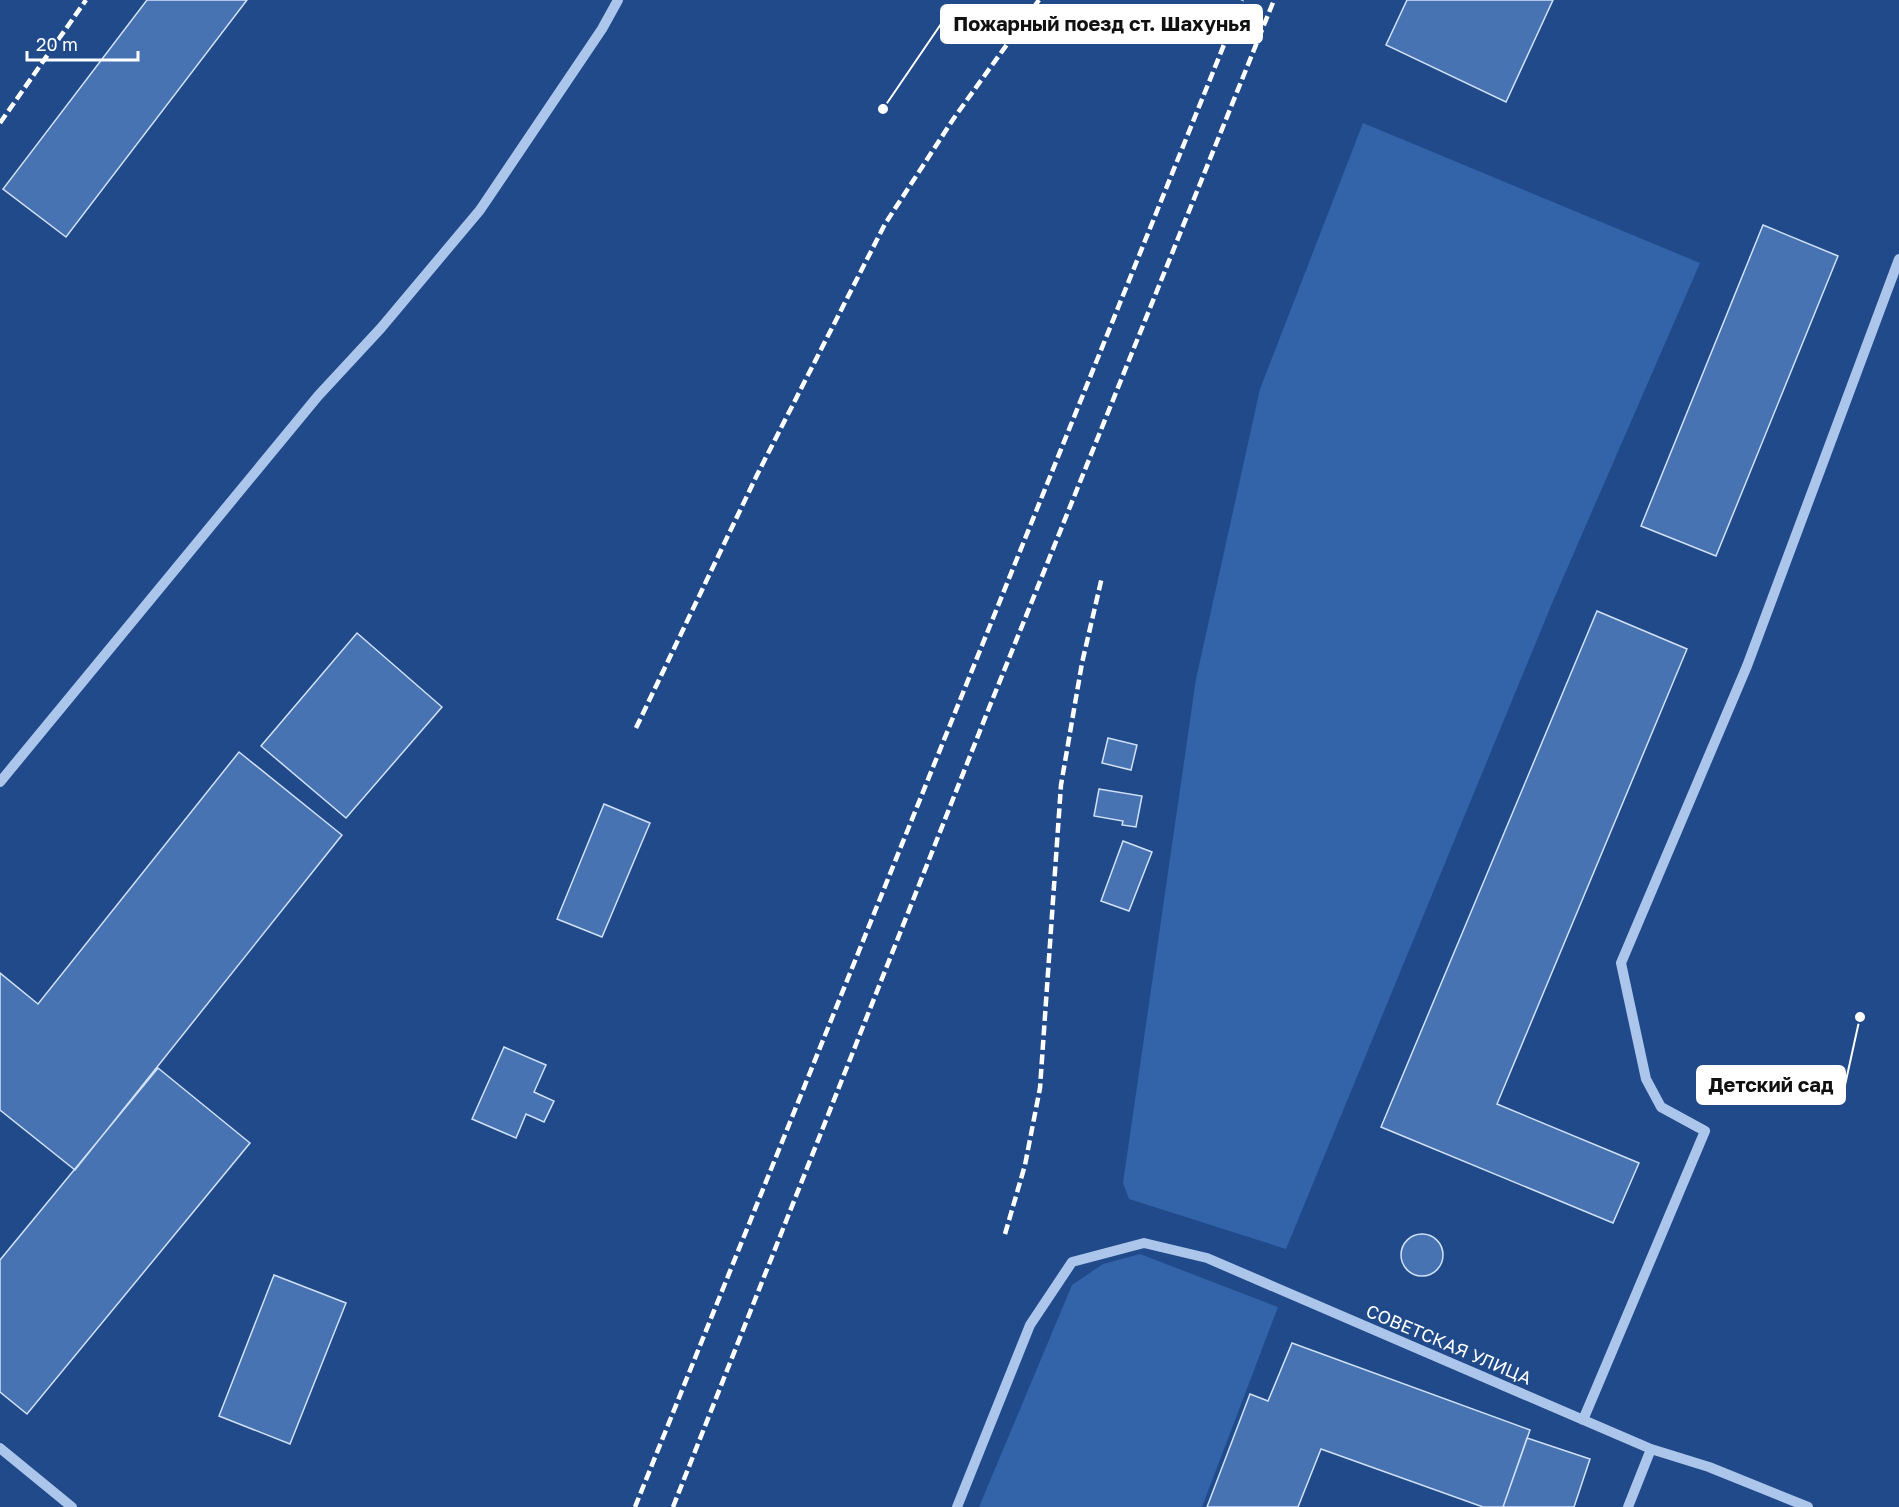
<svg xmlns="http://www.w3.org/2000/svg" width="1899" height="1507" font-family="'Golos Text',sans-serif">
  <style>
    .green { fill: #3363a8 }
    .building { fill: #4873b2; stroke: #d1e1f8; stroke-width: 1.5 }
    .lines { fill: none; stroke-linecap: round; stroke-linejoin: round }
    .minor { stroke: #acc6eb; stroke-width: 10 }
    .rail { stroke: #fff; stroke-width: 4.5; stroke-dasharray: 10 4.5; stroke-linecap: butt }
    .labels { text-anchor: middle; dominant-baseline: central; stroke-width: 5; stroke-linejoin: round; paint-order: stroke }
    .street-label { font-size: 18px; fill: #fff; stroke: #204a8a }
    .leader { fill: none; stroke: #fff; stroke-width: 2 }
    .callout-dot { fill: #fff; stroke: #204a8a; stroke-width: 2 }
    .callout { fill: #fff; stroke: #fff; stroke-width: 2 }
    .callout-label { font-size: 20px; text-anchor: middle; font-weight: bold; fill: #111 }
  </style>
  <rect width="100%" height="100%" fill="#204a8a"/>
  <path class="green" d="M1363,123L1700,263L1553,601L1286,1249L1129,1199L1123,1183L1196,679L1260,389Z
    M1140,1254L1278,1307L1202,1507H979L1072,1285L1103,1264Z"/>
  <path class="building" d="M147,0H247L66,237L3,189Z
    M1407,0H1553L1506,102L1386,45Z
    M1763,225L1838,256L1716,556L1641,526Z
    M1597,611L1687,649L1497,1104L1639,1163L1613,1223L1381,1127Z
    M357,633L442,707L346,818L261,746Z
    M1108,738L1137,745L1131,770L1102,763Z
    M239,752L342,835L75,1170L0,1110V973L38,1004Z
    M1099,789L1142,796L1136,827L1122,825L1123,821L1094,816Z
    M604,804L650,823L602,937L557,919Z
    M1123,841L1152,852L1129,911L1101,901Z
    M504,1047L546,1065L534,1092L554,1101L544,1122L526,1114L516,1138L472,1119Z
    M158,1068L250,1143L27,1414L0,1392V1260Z
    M1401 1255a21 21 0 1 1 42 0a21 21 0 1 1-42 0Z
    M274,1275L346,1303L290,1444L219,1416Z
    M1292,1343L1530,1430L1503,1507H1483L1321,1449L1298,1507H1207L1250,1394L1268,1401Z
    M1527,1438L1590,1459L1574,1507H1503Z"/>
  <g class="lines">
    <path class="minor" d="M0,782L318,396L381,328L480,210L602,29L618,0
      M1583,1420L1705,1131L1661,1107L1646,1079L1621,963L1747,666L1899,259
      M0,1448L72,1507
      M957,1507L1030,1325L1072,1262L1144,1243L1207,1258L1651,1449L1709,1467L1808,1507
      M1628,1507L1651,1449"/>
    <path class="rail" d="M0,123L86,0
      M636,728L757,475L885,224L954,118L1039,0
      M1005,1234L1025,1165L1040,1088L1061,785L1082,663L1102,577
      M635,1507L1242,0
      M673,1507L989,708L1274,0"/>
  </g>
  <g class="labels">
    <g class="street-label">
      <text transform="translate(1449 1344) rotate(23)">СОВЕТСКАЯ УЛИЦА</text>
    </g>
  </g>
  <path class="leader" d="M883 109L941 24M1860 1017L1845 1085"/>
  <g class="callout-dot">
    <circle cx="883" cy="109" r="6"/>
    <circle cx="1860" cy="1017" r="6"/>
  </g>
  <g class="callout">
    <rect x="941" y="5" width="321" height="38" rx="6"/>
    <rect x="1697" y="1066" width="148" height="38" rx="6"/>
  </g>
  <g class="callout-label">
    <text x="1102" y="31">Пожарный поезд ст. Шахунья</text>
    <text x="1771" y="1092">Детский сад</text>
  </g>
  <path d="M27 51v9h111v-9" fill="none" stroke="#ffffff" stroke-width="3"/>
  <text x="36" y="51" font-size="18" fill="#ffffff" stroke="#204a8a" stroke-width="4.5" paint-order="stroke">20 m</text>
</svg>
